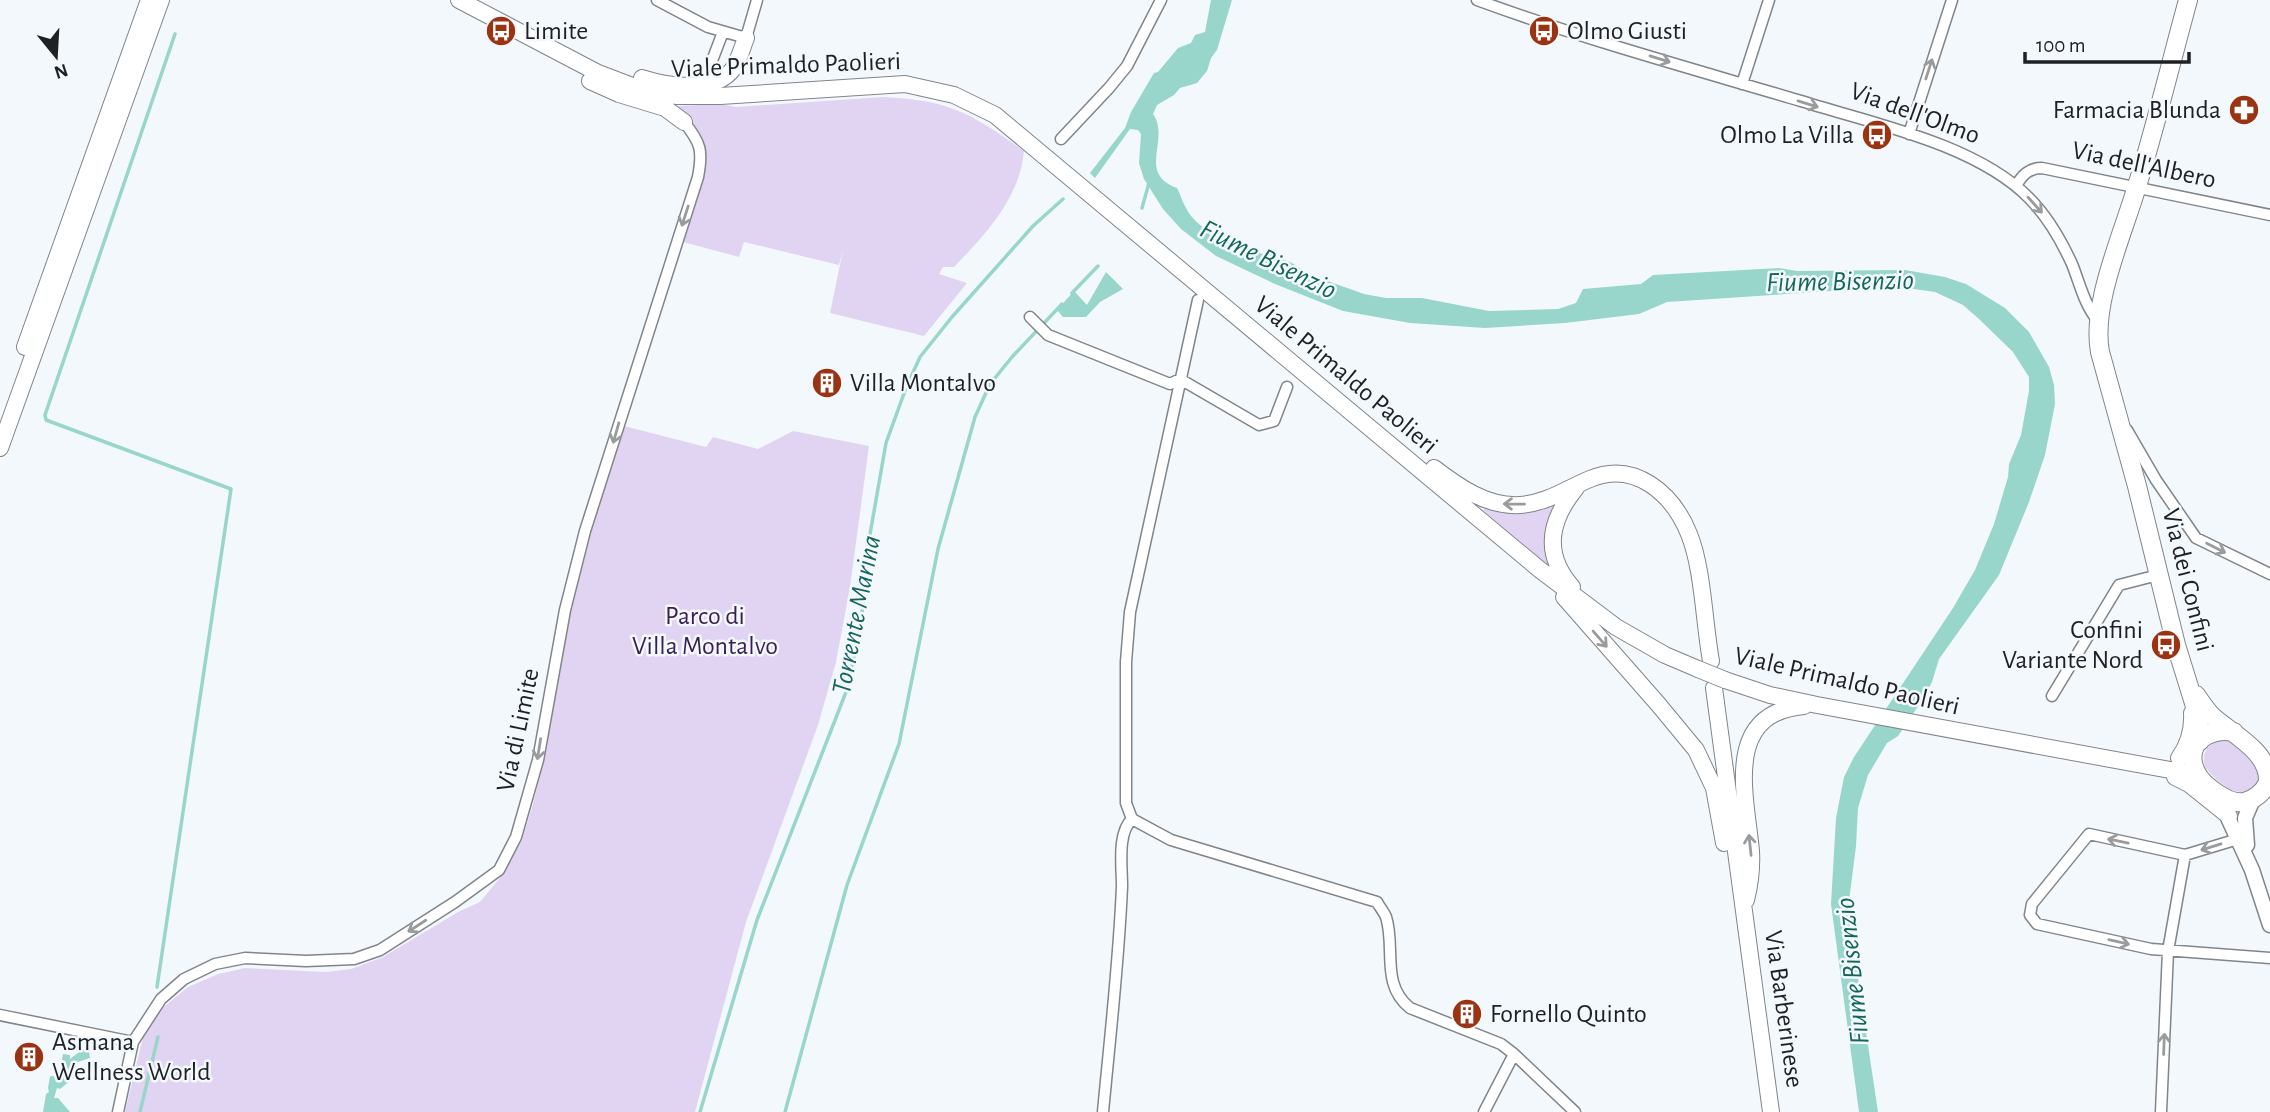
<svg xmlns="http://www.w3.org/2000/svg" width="2270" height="1112" font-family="'Alegreya Sans',sans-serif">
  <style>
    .green { fill: #e1d4f3 }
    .water { fill: #98d6cb }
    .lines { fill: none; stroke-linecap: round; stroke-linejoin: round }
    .stream { stroke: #98d6cb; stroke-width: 3.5 }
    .minor-casing { stroke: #808589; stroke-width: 13 }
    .tertiary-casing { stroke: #808589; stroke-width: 17 }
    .secondary-casing { stroke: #808589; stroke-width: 18 }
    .primary-casing { stroke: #808589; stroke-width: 20 }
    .minor { stroke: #fff; stroke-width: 10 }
    .tertiary { stroke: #fff; stroke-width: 14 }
    .secondary { stroke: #fff; stroke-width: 16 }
    .primary { stroke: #fff; stroke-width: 18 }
    .secondary-bridge-casing { stroke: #808589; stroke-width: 18; stroke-linecap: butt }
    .secondary-bridge { stroke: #fff; stroke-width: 16 }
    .oneway { stroke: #9a9b9c }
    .labels { text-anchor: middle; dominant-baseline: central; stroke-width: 5; stroke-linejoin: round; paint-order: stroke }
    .poi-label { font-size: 26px; fill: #1e2022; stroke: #f3f8fd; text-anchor: start }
    .street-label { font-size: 26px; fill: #1e2022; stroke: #f3f8fd }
    .park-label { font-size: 26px; fill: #391e53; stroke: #f3f8fd }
    .water-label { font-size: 28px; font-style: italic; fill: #14665b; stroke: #f3f8fd }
  </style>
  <rect width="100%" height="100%" fill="#f3f8fd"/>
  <path class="green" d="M883,97C949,100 971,113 1024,151C1020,198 985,235 954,267H943L939,274L967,283L924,336L830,313L843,250L839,265L744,242L739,257L683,242L704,155L677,106L720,104L736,107Z
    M624,426L706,447L713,437L758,449L793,431L869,446L850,587L836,662L818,725L746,922L695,1112H125L145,1029L160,1010L188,987L218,974L245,968L326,972L351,969L383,957L458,912L480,902L504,873L522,840L533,804L543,764L570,612L590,532Z
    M1558,502L1548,565L1483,510L1486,508Z
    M2227,738C2236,744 2248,750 2255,758C2266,769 2259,791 2242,792C2229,793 2213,777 2205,767C2200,750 2211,741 2227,738Z"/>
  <path class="water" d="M1211,0H1232L1217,50L1211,58L1207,71L1197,83L1180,88L1174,95L1157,105L1153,114C1171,139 1136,173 1177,188C1181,195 1182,202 1186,208C1195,227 1225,242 1244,249C1265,256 1289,256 1305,273L1364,294L1386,298H1422L1489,311L1558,309L1576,303L1583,289L1641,284L1653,275L1779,268L1797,271L1905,270L1945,277L1966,284L2005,308L2029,332L2049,367L2054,385L2055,404L2045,455L2029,502L1999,575L1939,659L1932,682L1923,699L1898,736L1887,743L1868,775L1858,808L1856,846L1849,901V918L1878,1112H1859L1831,904L1836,818L1844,777L1854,757L1953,608L1975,570L1994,524L2008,477L2009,464L2021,435L2029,391V377L2013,352L1979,319L1963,305L1935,292L1914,289L1876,288L1667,302L1639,314L1565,323L1485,328L1410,323L1343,311L1275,284L1216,256L1181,229L1163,209L1144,179L1139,163L1141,134L1138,130L1130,129L1095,178L1090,173L1125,128L1131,112L1154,73L1158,72L1178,48L1191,43L1195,35L1205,32Z
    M1106,272L1123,289L1100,302L1086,317H1063L1057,310L1074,291L1087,305Z
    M83,1049L89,1051L90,1058L72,1064L68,1077L71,1080L60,1089L57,1088L54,1098H58L70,1112H43L46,1094L49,1092L48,1088L50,1076L63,1077L65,1061L62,1060L63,1054L70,1055V1059Z"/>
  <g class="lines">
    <path class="stream" d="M1142,208L1149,183
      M1072,293L1098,266
      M157,987L231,489L46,420L45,415L175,34
      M140,1112L158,1037
      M700,1112L757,920L846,692L861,625L869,540L886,443L906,388L920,357L952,317L1033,226L1063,199
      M785,1112L847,885L899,744L938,549L975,417L990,384L1012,357L1062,304"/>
    <g class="minor-casing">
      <path id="minor" d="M657,0L708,27L746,38L757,0
        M1477,0C1583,39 1693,69 1801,101C1871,123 1976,144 2029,198C2047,216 2061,240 2072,264C2080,284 2084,304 2098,321
        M710,66L723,32
        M1742,84L1769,0
        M1909,134L1952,0
        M1061,139L1109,88L1127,66L1161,0
        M2016,186C2022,175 2029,168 2042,168L2270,215
        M1198,300L1130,612L1126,662V803L1132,819L1171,840L1377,902C1379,906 1384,912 1386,917C1396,948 1380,984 1410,1008L1501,1044L1514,1054
        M1030,317L1048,335L1170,384L1180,379L1259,425L1274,421L1287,387
        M2127,430L2156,480L2196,538L2270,574
        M2052,696L2119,585L2158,575
        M2238,839L2185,855L2089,834L2032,904L2030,915L2037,924L2151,949L2270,958
        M0,1015L133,1042
        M118,1112L133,1042L161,999L184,979L215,964L245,958L306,961L354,959L380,950L455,902L499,870L516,837L538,760L565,610L585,531L698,177C703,151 701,143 684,122
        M1103,1112C1110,1037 1119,961 1122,886C1122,866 1117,833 1132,819
        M1484,1112L1514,1054L1575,1112
        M2161,1112L2168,951L2185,855"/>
    </g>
    <g class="tertiary-casing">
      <path id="tertiary" d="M2224,809L2252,870L2270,925
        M2247,845L2245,818L2254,797"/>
    </g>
    <g class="secondary-casing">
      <path id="secondary" d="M459,0L598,73L648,92L677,96H720L905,84L954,95L995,115L1539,569L1616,627L1665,655L1698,669
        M642,78C667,86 714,94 733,69C739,60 742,48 746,38
        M590,81L619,94L665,108L684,122
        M25,347L149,0
        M0,448L161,0
        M1434,468C1459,487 1487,507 1520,505C1547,503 1566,489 1590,479C1635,460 1673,494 1689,534C1703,568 1704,623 1711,661
        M1572,587C1543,554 1549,521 1576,488
        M1564,597L1658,704L1696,750L1714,788L1724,843
        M1725,680L1770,695L1817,705L2197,775
        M1714,688L1771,1112
        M2179,758C2189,744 2193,730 2192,713
        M2175,777L2189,784L2229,816
        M1746,900C1750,884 1752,868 1751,851C1746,796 1722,713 1804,706"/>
    </g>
    <g class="primary-casing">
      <path id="primary" d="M2188,0C2171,62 2156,125 2137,186C2123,234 2091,304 2100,352L2137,486L2176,645L2198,716L2200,741
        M2196,695C2201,702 2206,710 2212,716C2230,733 2270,751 2268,782C2264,792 2254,800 2244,802C2229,805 2202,785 2196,772C2183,744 2208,727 2234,732"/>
    </g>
    <use href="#minor" class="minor"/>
    <use href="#tertiary" class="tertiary"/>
    <use href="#secondary" class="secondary"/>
    <use href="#primary" class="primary"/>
    <g class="secondary-bridge-casing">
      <path id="secondary-bridge" d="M1698,669L1725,680"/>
    </g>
    <use href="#secondary-bridge" class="secondary-bridge"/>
  </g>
  <defs><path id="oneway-shaft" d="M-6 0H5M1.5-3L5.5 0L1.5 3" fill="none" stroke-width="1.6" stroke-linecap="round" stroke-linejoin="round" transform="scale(1.75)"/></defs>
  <g class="oneway">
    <use href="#oneway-shaft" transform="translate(1660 59) rotate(17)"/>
    <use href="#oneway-shaft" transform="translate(1929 69) rotate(-72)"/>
    <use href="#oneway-shaft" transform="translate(1808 104) rotate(17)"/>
    <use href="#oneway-shaft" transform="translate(2035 205) rotate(48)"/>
    <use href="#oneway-shaft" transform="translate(685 216) rotate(108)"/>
    <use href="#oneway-shaft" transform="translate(616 433) rotate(106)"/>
    <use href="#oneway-shaft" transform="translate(1514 504) rotate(-179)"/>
    <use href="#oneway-shaft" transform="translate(2216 548) rotate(27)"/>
    <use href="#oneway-shaft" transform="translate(1600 639) rotate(49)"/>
    <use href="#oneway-shaft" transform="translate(539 749) rotate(99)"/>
    <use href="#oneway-shaft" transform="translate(2118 841) rotate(-168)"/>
    <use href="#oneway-shaft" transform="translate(1750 845) rotate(-96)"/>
    <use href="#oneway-shaft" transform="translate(2211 847) rotate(163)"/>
    <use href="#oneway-shaft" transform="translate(417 926) rotate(147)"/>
    <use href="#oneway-shaft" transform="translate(2119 942) rotate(13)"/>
    <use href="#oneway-shaft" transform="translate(2164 1044) rotate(-88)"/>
  </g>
  <defs>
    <g id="bus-disc" transform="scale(1.575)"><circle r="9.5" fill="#9a3312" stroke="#f3f8fd"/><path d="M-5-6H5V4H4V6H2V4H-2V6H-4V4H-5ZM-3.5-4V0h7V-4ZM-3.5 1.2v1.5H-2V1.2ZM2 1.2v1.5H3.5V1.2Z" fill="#fff"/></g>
    <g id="pharmacy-disc" transform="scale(1.575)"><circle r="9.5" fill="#9a3312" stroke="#f3f8fd"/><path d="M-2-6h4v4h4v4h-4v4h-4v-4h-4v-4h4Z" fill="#fff"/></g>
    <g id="building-disc" transform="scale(1.575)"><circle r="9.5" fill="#9a3312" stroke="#f3f8fd"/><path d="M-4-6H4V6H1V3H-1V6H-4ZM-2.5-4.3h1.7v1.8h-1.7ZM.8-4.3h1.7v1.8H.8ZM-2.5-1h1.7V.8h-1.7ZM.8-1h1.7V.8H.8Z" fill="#fff"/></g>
  </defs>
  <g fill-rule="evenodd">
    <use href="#bus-disc" x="501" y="31"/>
    <use href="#bus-disc" x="1544" y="31"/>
    <use href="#pharmacy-disc" x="2244" y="110"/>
    <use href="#bus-disc" x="1877" y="135"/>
    <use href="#building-disc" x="827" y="383"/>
    <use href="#bus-disc" x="2166" y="645"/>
    <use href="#building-disc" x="1467" y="1014"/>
    <use href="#building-disc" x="29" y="1057"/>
  </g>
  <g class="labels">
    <g class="poi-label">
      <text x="524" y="31">Limite</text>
      <text x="1567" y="31">Olmo Giusti</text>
      <text x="2221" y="110" text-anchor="end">Farmacia Blunda</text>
      <text x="1854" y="135" text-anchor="end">Olmo La Villa</text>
      <text x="850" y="383">Villa Montalvo</text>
      <text x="2143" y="630" text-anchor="end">Confini<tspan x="2143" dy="30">Variante Nord</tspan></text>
      <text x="1490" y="1014">Fornello Quinto</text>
      <text x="52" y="1042">Asmana<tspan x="52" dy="30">Wellness World</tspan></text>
    </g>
    <g class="street-label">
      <text transform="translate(786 65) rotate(-2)">Viale Primaldo Paolieri</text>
      <text transform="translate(1915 113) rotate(20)">Via dell'Olmo</text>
      <text transform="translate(2144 165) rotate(12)">Via dell'Albero</text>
      <text transform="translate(1346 375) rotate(40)">Viale Primaldo Paolieri</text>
      <text transform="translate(2188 580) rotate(76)">Via dei Confini</text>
      <text transform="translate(1847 681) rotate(13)">Viale Primaldo Paolieri</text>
      <text transform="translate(518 730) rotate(-78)">Via di Limite</text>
      <text transform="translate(1784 1009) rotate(82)">Via Barberinese</text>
    </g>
    <g class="park-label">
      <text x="705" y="616">Parco di<tspan x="705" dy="30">Villa Montalvo</tspan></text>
    </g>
    <g class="water-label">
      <text transform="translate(1268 260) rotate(26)">Fiume Bisenzio</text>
      <text transform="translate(1840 282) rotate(-1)">Fiume Bisenzio</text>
      <text transform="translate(857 615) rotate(-79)">Torrente Marina</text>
      <text transform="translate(1853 971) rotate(-96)">Fiume Bisenzio</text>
    </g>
  </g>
  <g transform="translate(56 56) rotate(162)" stroke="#f3f8fd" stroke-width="5" paint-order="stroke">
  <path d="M0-5L12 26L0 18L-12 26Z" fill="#1e2022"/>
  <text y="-10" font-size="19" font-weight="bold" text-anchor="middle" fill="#1e2022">N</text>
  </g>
  <path d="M2025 52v10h164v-10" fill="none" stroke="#1e2022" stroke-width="3.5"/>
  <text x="2036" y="52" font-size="21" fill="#1e2022" stroke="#f3f8fd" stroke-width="5" paint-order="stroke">100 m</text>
</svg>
